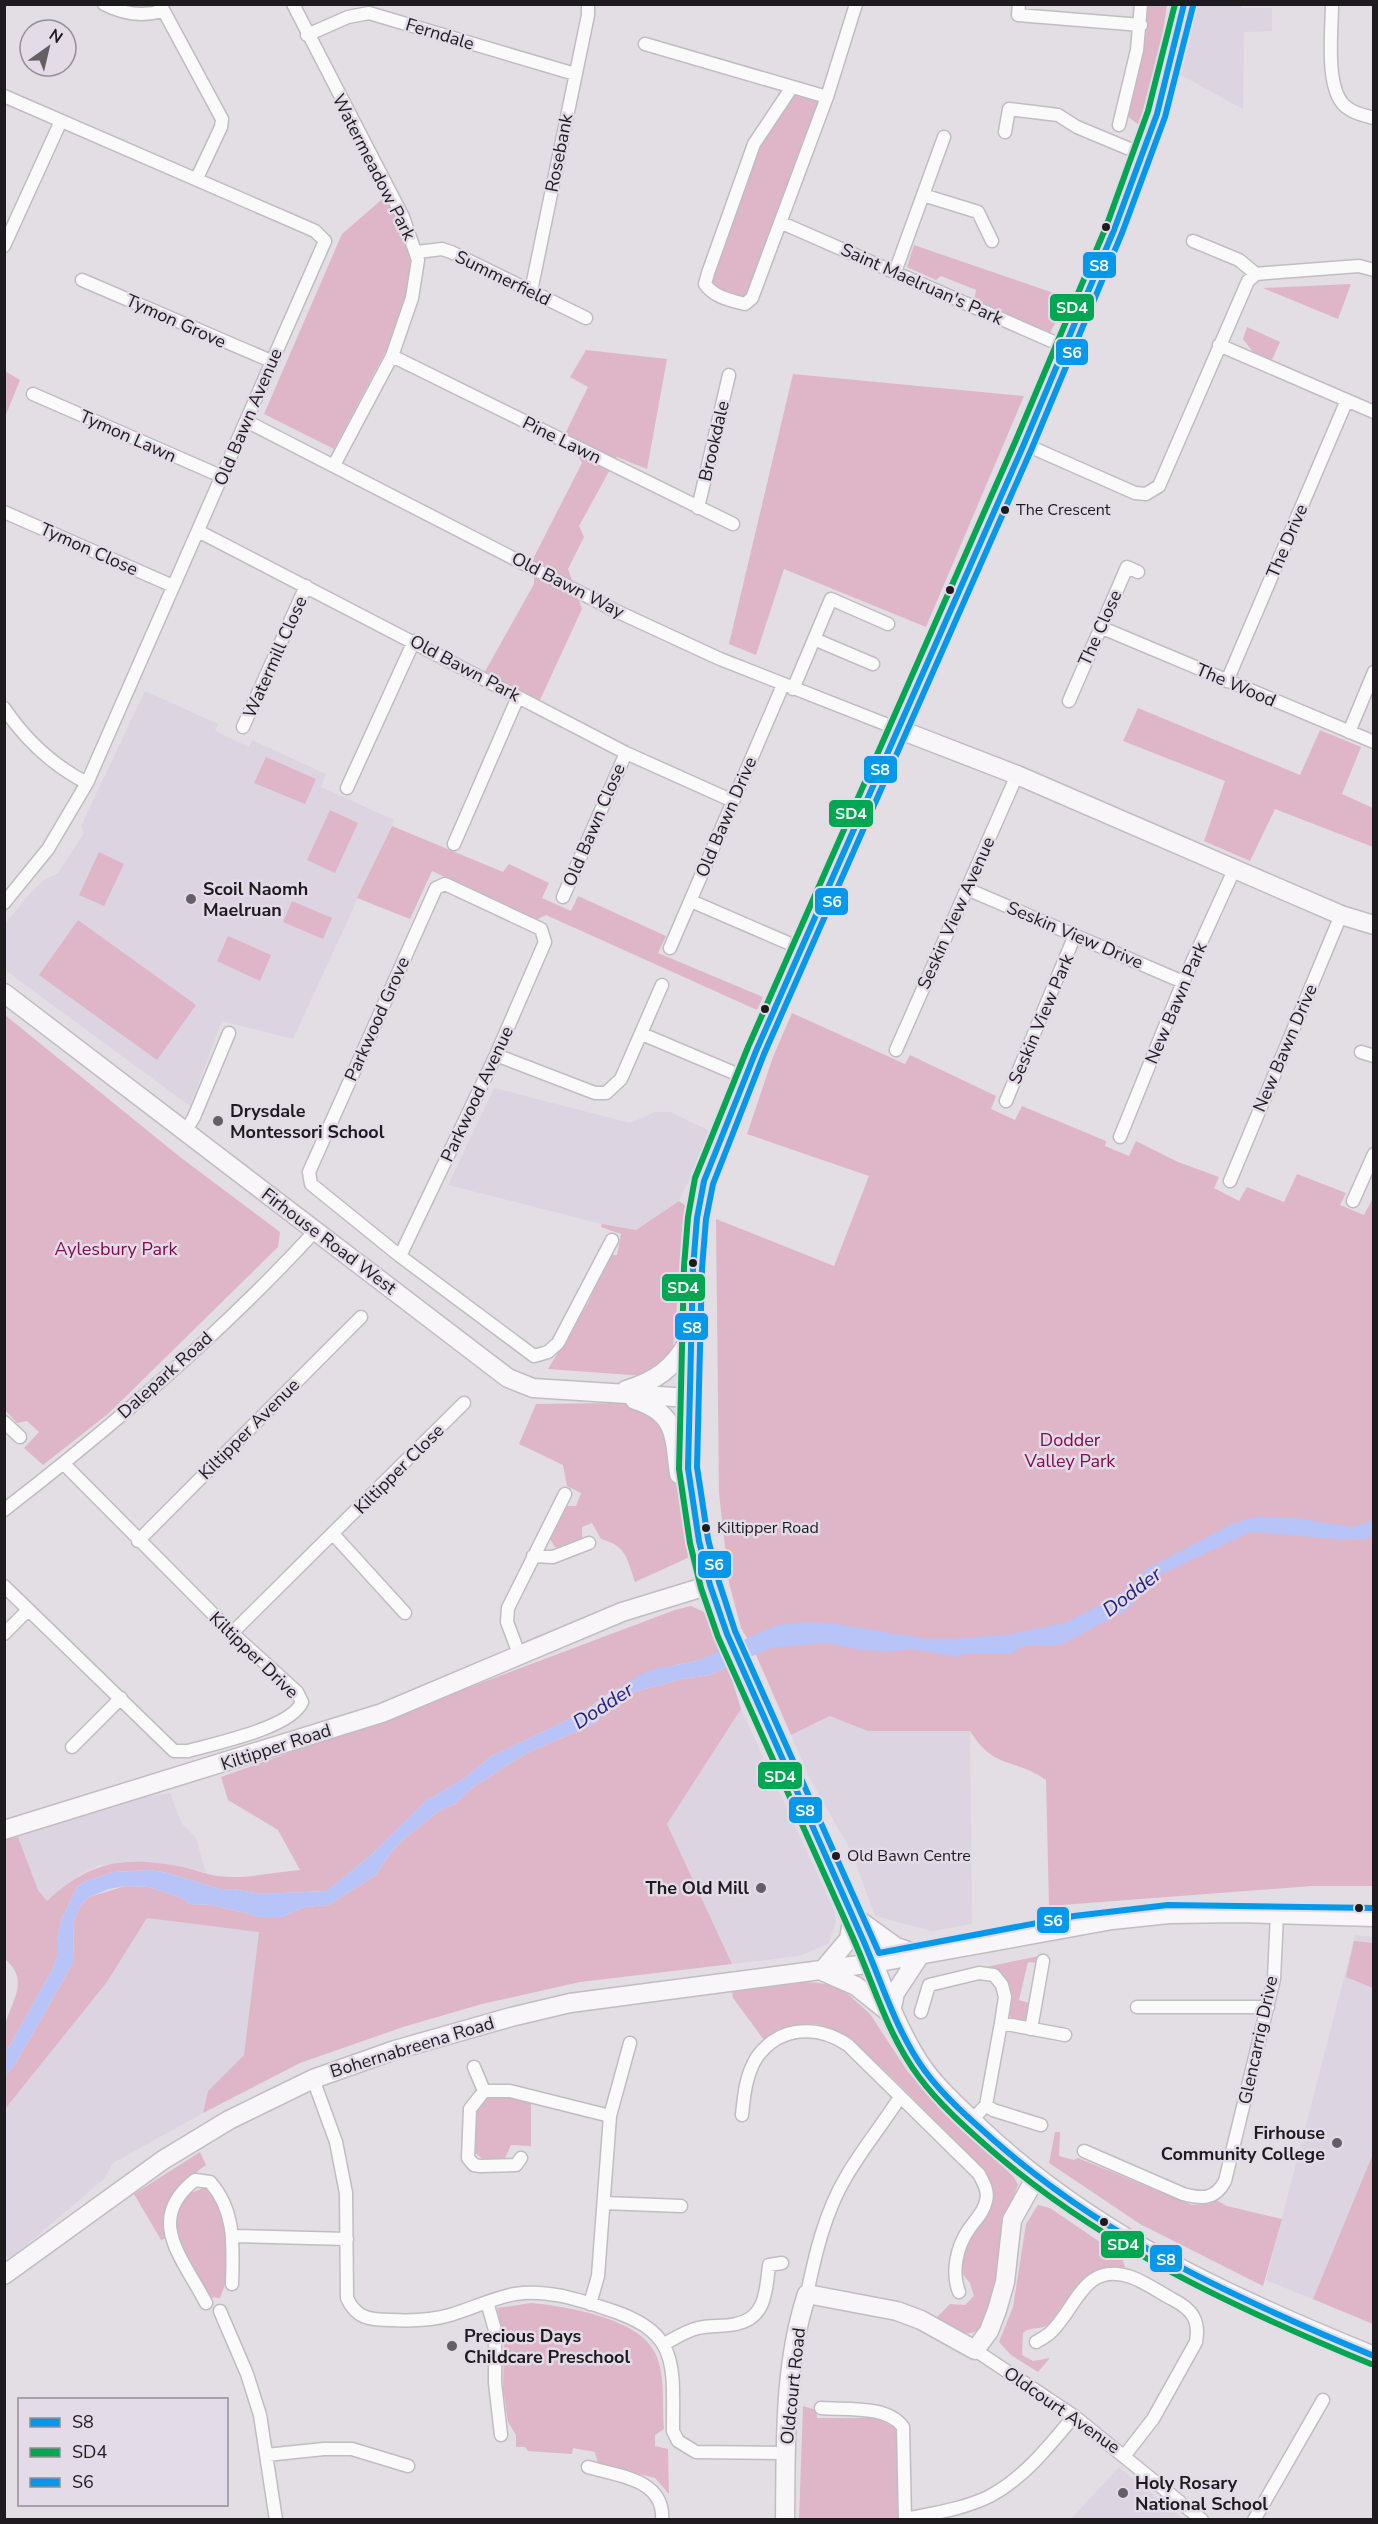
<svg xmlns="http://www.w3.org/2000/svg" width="1378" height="2524" font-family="'Nunito Sans',sans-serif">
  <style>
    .built { fill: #ddd4e1 }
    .green { fill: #deb6c7 }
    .water { fill: #b8c3f7 }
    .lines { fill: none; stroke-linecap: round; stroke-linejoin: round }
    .street-casing { stroke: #c0bdc1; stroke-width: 15 }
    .secondary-casing { stroke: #c0bdc1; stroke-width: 21 }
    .street { stroke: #fbfafb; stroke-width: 12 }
    .secondary { stroke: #f8f6f8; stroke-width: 18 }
    .bus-1-casing { stroke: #e3dbe7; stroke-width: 10 }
    .bus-2-casing { stroke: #e3dbe7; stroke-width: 10 }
    .bus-3-casing { stroke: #e3dbe7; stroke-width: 10 }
    .bus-1 { stroke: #0398e9; stroke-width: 6 }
    .bus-2 { stroke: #00a651; stroke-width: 6 }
    .bus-3 { stroke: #0398e9; stroke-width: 6 }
    .bus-dot { fill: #1e1b1f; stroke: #e3dbe7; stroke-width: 2 }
    .poi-dot { fill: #635f64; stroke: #e3dbe7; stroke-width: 2 }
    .labels { text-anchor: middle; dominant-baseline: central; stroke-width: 5; stroke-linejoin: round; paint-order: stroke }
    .bus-label { font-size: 16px; fill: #1e1b1f; stroke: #e3dbe7; text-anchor: start }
    .street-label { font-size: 18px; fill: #1e1b1f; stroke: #e3dbe7 }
    .poi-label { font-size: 18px; font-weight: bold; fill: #1e1b1f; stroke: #e3dbe7; text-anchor: start }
    .park-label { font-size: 18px; fill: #850a4d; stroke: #e3dbe7 }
    .water-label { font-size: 20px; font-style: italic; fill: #222285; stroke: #e3dbe7 }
    .line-badge { stroke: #e3dbe7; stroke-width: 2 }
    .badge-label { font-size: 16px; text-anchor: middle; font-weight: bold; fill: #fff }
  </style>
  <rect width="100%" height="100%" fill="#e2dee4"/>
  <path class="built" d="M1194,5H1241V8H1272V31L1244,32L1243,109L1179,74Z
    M145,691L218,724L215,731L249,747L252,740L326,774L321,787L394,820L293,1039L222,1021L190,1106L5,970L4,925L33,890L44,880L58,873L84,833L81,826Z
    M494,1088L630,1123L655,1112H670L712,1132L679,1201L636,1230L602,1224L448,1185Z
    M741,1709L834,1910L836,1922L828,1944L799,1956L732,1964L667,1824Z
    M830,1716L970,1731L972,1924L932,1931L875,1916L852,1853L809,1777L791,1735Z
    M170,1793L182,1824L196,1838L206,1873L190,1868L100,1865L79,1875L47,1901L38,1890L18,1837L138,1798Z
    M147,1918L259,1932L244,2055L208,2091L203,2113L113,2163L104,2179L10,2259L4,2253V2109L107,1982Z
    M1355,1935L1373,1937V2324L1266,2280Z
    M1119,2467L1183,2519H1071Z"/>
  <path class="green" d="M1142,5H1167L1161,45L1139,125L1123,113Z
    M792,87L827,97L745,304L710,291L708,273L754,144Z
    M387,195L408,231L414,259L398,328L334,449L264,414L342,234Z
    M914,245L1068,298L1047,339L973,307L976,290L941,276L936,280L907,267Z
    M1351,284L1338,319L1263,288Z
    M1247,327L1280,342L1272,360L1253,352L1243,339Z
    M586,350L667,359L647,469L617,457L579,526L584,537L568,569L582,609L540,700L483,675L534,584V557L582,463L565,434L588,387L570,377Z
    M5,371L20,380L5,417Z
    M793,374L1024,396L926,627L784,569L756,655L729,644Z
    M1138,708L1300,775L1320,730L1361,747L1342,794L1373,808V847L1275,809L1250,861L1204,841L1225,781L1123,741Z
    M266,757L316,779L305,804L254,783Z
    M330,810L358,823L335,873L307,860Z
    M392,826L503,872L509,864L549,883L542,898L571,911L578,896L666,936L658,953L763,997L757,1010L546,915L536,920L432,871L410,919L357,898Z
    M99,852L124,864L104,906L79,895Z
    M292,901L332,918L323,939L283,922Z
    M78,920L196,1005L157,1060L39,975Z
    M228,936L271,955L260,981L217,961Z
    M792,1013L905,1064L910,1055L996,1096L991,1109L1015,1120L1022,1106L1106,1141L1105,1146L1129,1156L1136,1141L1178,1162L1219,1177L1214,1188L1239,1201L1247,1187L1284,1202L1297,1174L1346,1193L1340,1205L1364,1215L1373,1198V1886H1312L1049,1906L1046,1780C1014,1757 995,1771 970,1731H868L830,1716L791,1735L753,1648L741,1628L729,1583L719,1493L716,1219L834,1266L869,1176L747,1134L773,1057Z
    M5,1015L180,1157L280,1232L278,1247L109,1413L43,1465L24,1448L39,1432L27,1421L17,1423L5,1410Z
    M679,1201L686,1206L673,1348L664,1366L644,1376L548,1369L588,1303L610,1255H617L621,1234L601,1227L602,1224L636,1230Z
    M617,1403L637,1405L660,1417L694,1555L635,1582C627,1559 627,1546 601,1539L592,1523L582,1527V1541L566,1548L555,1547L549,1537L567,1506H576L581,1493L567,1486L563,1465L519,1444L536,1404Z
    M691,1606L704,1612L720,1652L697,1661L675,1665L612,1691L580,1714L490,1757L465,1778L426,1801L371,1855L327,1891L260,1894L234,1889L223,1890L168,1873L150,1870L113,1872L84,1882L77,1887L62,1918L57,1939V1958L51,1972L5,2054C5,2045 2,2033 5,2025C12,1999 30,1981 5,1959V1840L18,1837L38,1890L47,1901C92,1859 128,1856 187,1868C197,1870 207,1875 218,1876C246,1880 272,1872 300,1870L278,1830L228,1800L221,1777L441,1698L675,1610Z
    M728,1667L741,1709L667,1824L732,1964L580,1982L482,2004L403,2027L300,2063L203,2113L208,2091L244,2055L259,1932L147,1918L107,1982L5,2109V2076L16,2063L73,1963L74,1921L80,1906L89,1897L125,1886L149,1887L182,1898L189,1904L211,1905L262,1917H281L305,1907L329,1905L376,1875L391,1852L405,1838L439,1811L455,1804L472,1788L525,1754L594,1724L619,1700L634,1692L682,1679L710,1675Z
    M1354,1941L1373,1943V1988L1346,1977Z
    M1039,1956L1037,1963L1028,1962L1019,2000L1030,2003L1027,2017L1024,2021L1012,2019L1007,2013L1010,1994L1007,1979L986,1967Z
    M808,1982L838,1985L870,2014L908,2072L958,2125L1014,2177L1018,2185L1003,2225L995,2292L980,2329C965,2340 949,2327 935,2319L950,2304L965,2305L974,2296L970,2283L960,2271L968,2239L993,2201V2191L985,2174C954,2142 857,2032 820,2025C801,2021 780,2030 764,2040L733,1998L732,1991Z
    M491,2094L531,2101V2146L511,2145L505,2158L484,2160L474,2152C474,2130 469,2106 491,2094Z
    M1055,2132H1060L1059,2156L1074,2160L1078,2158L1192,2205L1213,2203L1216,2200L1227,2206L1282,2219L1263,2286L1140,2224L1049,2163Z
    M200,2152L206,2165C181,2183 155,2204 167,2238L161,2240L134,2194Z
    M1373,2154V2324L1313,2299Z
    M203,2188L209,2189C228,2218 235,2265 220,2298L208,2297C197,2275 160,2221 182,2199C187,2194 196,2191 203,2188Z
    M1038,2205L1050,2208L1122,2257L1125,2267C1085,2266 1070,2294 1050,2324C1041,2330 1031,2326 1023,2333L1022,2355L1033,2361L1050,2358L1038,2372L1011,2355L999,2342L1013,2307L1026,2224Z
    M531,2303C565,2306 637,2318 654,2351C666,2372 662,2406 664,2429L655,2435V2446L668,2449L669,2494L655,2478L598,2464L595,2452L573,2448L572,2454L528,2451L525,2447H516V2435L508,2422L503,2389L504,2341L497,2308Z
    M803,2406L816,2410L817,2418H877L896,2428L898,2519L799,2520Z"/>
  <path class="water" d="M1258,1517L1294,1518L1354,1527L1373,1520V1536L1363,1540H1346L1251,1532L1162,1574L1127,1610L1061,1645H1027L1010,1654H968L956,1657L911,1649L885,1652L853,1649L827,1643L771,1648L710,1675L682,1679L634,1692L619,1700L594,1724L525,1754L472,1788L455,1804L439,1811L405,1838L391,1852L376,1875L329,1905L305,1907L281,1917H262L211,1905L189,1904L182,1898L149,1887L125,1886L109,1889L89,1897L80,1906L74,1921L73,1963L16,2063L5,2076V2054L51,1972L57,1958V1939L62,1918L77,1887L84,1882L113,1872L150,1870L168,1873L223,1890L234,1889L260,1894L327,1891L371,1855L426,1801L465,1778L490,1757L580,1714L638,1676L654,1669L697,1661L777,1625L809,1622L836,1624L927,1639H949L1006,1635L1065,1623L1128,1590L1146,1569L1234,1523Z"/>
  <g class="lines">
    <g class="street-casing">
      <path id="street" d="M104,4C123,14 141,17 162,11
        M160,4L222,119L221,127L197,178
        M293,4L403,217L418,260L412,298L392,356L334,465
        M1019,4L1018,15L1141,25
        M1332,4C1332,30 1325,86 1344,105C1352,113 1363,115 1374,118
        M307,35L348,17L369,13L575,74
        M645,44L827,97
        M792,87L754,144L708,273L705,284C714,297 729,300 745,304L752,298L827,97L856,4
        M4,96L315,231L325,241L87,783L48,849L4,903
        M1119,125L1137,50L1141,4
        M1005,132L1009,109L1058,115L1077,127L1144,155
        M923,195L978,212L992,241
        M782,223L1063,346
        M1193,241L1239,260L1256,274
        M4,246L61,121
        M417,252L442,249L451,252L586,318
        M895,272L944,137
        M82,280L271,361
        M531,291L588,15V4
        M1219,345L1374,412
        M392,356L733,524
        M33,394L223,477
        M246,421L614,610L720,659L898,729
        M1024,444L1135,493L1146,494L1159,486L1248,281L1256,274L1267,273L1359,266L1374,270
        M698,508L729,375
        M4,512L173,586
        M198,531L626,753L733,801
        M1100,627L1374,742
        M814,639L873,664
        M1227,681L1347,400
        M793,689L831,599L888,624
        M1069,701L1127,567L1138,572
        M4,708C25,739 54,766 87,783
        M243,727L306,586
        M1349,732L1374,672
        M347,788L414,641
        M454,844L518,697
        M967,889L1183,982
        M563,897L626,753
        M691,901L802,949
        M670,948L783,685
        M642,1034L746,1078
        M896,1050L1017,775
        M1361,1052L1374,1056
        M496,1055L595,1093H606L621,1079L662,985
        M1006,1101L1075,935
        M185,1132L194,1117L229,1033
        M1120,1137L1183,982L1234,870
        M1230,1181L1341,915
        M1353,1201L1374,1154
        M400,1256L496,1055L545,942L541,929L445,884L436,888L309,1172L311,1184L400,1256L534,1356L548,1352L558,1343L612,1240
        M4,1422L20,1437
        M4,1510C114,1425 222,1333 316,1230
        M334,1535L405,1613
        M138,1541L361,1317
        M533,1556L553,1557L589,1543
        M4,1586L174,1751H188C216,1743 291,1728 302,1702L297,1692L232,1633L64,1464
        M232,1633L464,1403
        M4,1634L28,1610
        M519,1654L507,1622L508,1608L565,1494
        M72,1747L121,1698
        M1137,2007H1268
        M921,2012L929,1985L979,1973L994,1975L1002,1985L1005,1997L1001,2023L986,2105L972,2120
        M1001,2023L1065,2035
        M1031,2029L1043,1961
        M474,2067L484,2091
        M313,2079L336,2142L346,2193L347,2298C356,2318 369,2320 391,2320C411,2321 430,2321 450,2315C471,2309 493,2298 515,2294C545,2289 576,2299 604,2308C680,2331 673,2362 673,2431L678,2441L696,2452L785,2453
        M986,2105L993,2110L1041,2125
        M742,2115C744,2095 746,2074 757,2057C780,2025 819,2025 848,2045L979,2174C983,2182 989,2191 986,2201C984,2212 975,2220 969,2229C957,2246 951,2272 959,2292
        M1084,2151L1183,2194C1202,2199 1215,2200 1225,2181L1274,1979L1277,1914
        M521,2158L516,2165L480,2166L474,2165L468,2158L470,2109L484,2091H510L610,2116
        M604,2203L681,2206
        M233,2236L347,2239
        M807,2294C815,2255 825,2212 846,2177C862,2149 883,2124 900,2097
        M487,2302L495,2330V2383L501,2435
        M206,2303C183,2258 144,2220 195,2180L210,2182C236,2211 233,2247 232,2284
        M590,2304L598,2276L610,2116L630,2043
        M220,2311L247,2374L260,2415L276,2520
        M1036,2342C1041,2339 1047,2336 1051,2332C1077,2307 1084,2261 1131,2277C1145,2282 1159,2292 1172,2299C1192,2309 1200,2320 1196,2342L1153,2419L1125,2455
        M664,2344C675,2338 686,2331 698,2328C710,2325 723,2327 736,2324C766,2318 766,2291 769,2265L782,2263
        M975,2350L1074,2416L1202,2520
        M821,2408C846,2410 887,2405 903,2427L905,2520
        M266,2455L324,2449H352L408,2466
        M588,2467C618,2476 665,2479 662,2520
        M905,2519C934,2513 964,2509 990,2496C1024,2478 1050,2445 1074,2416
        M1254,2520L1323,2400"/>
    </g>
    <g class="secondary-casing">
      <path id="secondary" d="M1184,4L1157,114L1114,230L1024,444L756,1051L704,1181L697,1218L693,1268L688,1468L699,1541L710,1585L727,1634L874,1963C887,1999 898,2029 919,2062C935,2087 959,2107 980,2128C1093,2235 1231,2298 1374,2356
        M898,729L1017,775L1341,915L1374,925
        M4,993L508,1378L533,1388L690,1398
        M626,1390C656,1381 674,1368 689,1340
        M635,1400C677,1413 674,1436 679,1474
        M4,1830L382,1713L622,1612L710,1585
        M856,1918L896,1947L917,1954
        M822,1971L856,1986L891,2014
        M822,1971L849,1939L853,1915
        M891,2012L895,1993L920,1955
        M4,2275L163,2160L229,2120L313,2079L395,2050L511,2017L570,2003L874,1963L1112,1920L1169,1914L1239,1913L1374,1917
        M785,2520C786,2445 783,2366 807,2294L897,2311L921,2320L975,2350L989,2331L997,2310L1005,2282L1012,2220L1036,2177"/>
    </g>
    <use href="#street" class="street"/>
    <use href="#secondary" class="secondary"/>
    <g class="bus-1-casing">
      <path id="bus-1" d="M1184,4L1157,114L1114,230L1024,444L756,1051L704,1181L697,1218L693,1268L688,1468L699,1541L710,1585L727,1634C771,1734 816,1833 860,1933C881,1979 895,2030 925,2071C945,2098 972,2121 997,2143C1108,2240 1239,2300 1374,2356"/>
    </g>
    <g class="bus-2-casing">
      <path id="bus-2" d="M1175,4L1148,111L1106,227L1016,440L748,1047L695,1178L688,1217L684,1267L679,1469L690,1543L701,1588L718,1637C763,1738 808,1838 853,1938C874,1985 888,2036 919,2077C939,2104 966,2128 991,2150C1103,2247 1235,2308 1371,2364"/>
    </g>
    <g class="bus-3-casing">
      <path id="bus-3" d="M1193,6L1165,117L1122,233L1032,448L764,1054L713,1184L706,1219L702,1268L697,1467L708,1539L719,1582L735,1631L879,1953L1074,1916L1168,1905L1374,1908"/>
    </g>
    <use href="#bus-1" class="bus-1"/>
    <use href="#bus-2" class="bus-2"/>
    <use href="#bus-3" class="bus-3"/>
  </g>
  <g class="bus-dot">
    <circle cx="1106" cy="227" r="5"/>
    <circle cx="1005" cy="510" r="5"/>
    <circle cx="950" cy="590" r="5"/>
    <circle cx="765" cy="1009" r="5"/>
    <circle cx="693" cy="1263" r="5"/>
    <circle cx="706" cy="1528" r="5"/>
    <circle cx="836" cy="1856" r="5"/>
    <circle cx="1359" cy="1908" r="5"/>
    <circle cx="1104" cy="2222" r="5"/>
  </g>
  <g class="poi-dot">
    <circle cx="191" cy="899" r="6"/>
    <circle cx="218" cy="1121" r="6"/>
    <circle cx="761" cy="1888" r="6"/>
    <circle cx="1337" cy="2143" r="6"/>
    <circle cx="452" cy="2346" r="6"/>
    <circle cx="1123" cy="2493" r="6"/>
  </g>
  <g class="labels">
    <g class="bus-label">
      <text x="1016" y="510">The Crescent</text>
      <text x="717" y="1528">Kiltipper Road</text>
      <text x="847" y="1856">Old Bawn Centre</text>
    </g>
    <g class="street-label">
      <text transform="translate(440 34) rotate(17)">Ferndale</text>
      <text transform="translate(559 153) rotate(-79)">Rosebank</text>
      <text transform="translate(374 167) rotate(63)">Watermeadow Park</text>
      <text transform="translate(503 278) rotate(26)">Summerfield</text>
      <text transform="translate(922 284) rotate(24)">Saint Maelruan's Park</text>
      <text transform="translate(176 321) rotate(24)">Tymon Grove</text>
      <text transform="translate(248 417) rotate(-67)">Old Bawn Avenue</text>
      <text transform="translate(128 436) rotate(24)">Tymon Lawn</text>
      <text transform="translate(562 440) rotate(26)">Pine Lawn</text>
      <text transform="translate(714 441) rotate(-77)">Brookdale</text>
      <text transform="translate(1287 541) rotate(-67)">The Drive</text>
      <text transform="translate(89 549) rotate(24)">Tymon Close</text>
      <text transform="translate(568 585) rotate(27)">Old Bawn Way</text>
      <text transform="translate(1100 628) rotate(-66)">The Close</text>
      <text transform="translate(275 657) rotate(-66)">Watermill Close</text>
      <text transform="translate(465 668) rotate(28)">Old Bawn Park</text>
      <text transform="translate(1236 685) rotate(23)">The Wood</text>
      <text transform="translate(726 817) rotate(-67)">Old Bawn Drive</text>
      <text transform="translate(594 825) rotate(-67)">Old Bawn Close</text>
      <text transform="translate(956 913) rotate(-66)">Seskin View Avenue</text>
      <text transform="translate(1075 935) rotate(23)">Seskin View Drive</text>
      <text transform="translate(1176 1003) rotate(-67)">New Bawn Park</text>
      <text transform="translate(377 1019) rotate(-66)">Parkwood Grove</text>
      <text transform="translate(1041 1019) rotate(-67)">Seskin View Park</text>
      <text transform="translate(1285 1048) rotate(-67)">New Bawn Drive</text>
      <text transform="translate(477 1094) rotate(-65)">Parkwood Avenue</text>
      <text transform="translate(329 1241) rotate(37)">Firhouse Road West</text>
      <text transform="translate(165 1375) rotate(-42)">Dalepark Road</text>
      <text transform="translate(249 1429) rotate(-45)">Kiltipper Avenue</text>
      <text transform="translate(399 1469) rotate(-45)">Kiltipper Close</text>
      <text transform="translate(254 1655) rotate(44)">Kiltipper Drive</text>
      <text transform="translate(276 1747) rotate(-18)">Kiltipper Road</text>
      <text transform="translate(1258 2040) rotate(-78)">Glencarrig Drive</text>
      <text transform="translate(412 2047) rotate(-17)">Bohernabreena Road</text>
      <text transform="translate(793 2386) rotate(-84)">Oldcourt Road</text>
      <text transform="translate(1062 2410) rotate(35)">Oldcourt Avenue</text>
    </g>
    <g class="poi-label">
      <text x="203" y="889">Scoil Naomh<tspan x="203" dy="21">Maelruan</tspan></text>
      <text x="230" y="1111">Drysdale<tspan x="230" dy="21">Montessori School</tspan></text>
      <text x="749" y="1888" text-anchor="end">The Old Mill</text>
      <text x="1325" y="2133" text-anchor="end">Firhouse<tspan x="1325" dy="21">Community College</tspan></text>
      <text x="464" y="2336">Precious Days<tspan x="464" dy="21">Childcare Preschool</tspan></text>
      <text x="1135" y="2483">Holy Rosary<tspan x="1135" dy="21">National School</tspan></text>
    </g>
    <g class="park-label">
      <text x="116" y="1249">Aylesbury Park</text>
      <text x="1070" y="1440">Dodder<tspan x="1070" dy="21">Valley Park</tspan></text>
    </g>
    <g class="water-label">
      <text transform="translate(1132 1592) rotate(-37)">Dodder</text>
      <text transform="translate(603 1706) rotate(-33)">Dodder</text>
    </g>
  </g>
  <g class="line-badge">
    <rect x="1082" y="251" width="35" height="28" rx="6" fill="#0398e9"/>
    <rect x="1049" y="293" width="46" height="29" rx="6" fill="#00a651"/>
    <rect x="1055" y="338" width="34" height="28" rx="6" fill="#0398e9"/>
    <rect x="863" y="755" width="35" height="29" rx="6" fill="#0398e9"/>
    <rect x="828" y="799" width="46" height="29" rx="6" fill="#00a651"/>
    <rect x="814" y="887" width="35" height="29" rx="6" fill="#0398e9"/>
    <rect x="661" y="1273" width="45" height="29" rx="6" fill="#00a651"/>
    <rect x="674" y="1312" width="35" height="29" rx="6" fill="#0398e9"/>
    <rect x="697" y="1550" width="35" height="29" rx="6" fill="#0398e9"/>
    <rect x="757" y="1761" width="46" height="29" rx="6" fill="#00a651"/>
    <rect x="788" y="1796" width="35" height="28" rx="6" fill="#0398e9"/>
    <rect x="1036" y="1906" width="34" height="28" rx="6" fill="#0398e9"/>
    <rect x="1100" y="2230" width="45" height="29" rx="6" fill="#00a651"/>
    <rect x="1149" y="2244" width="34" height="29" rx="6" fill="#0398e9"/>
  </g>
  <g class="badge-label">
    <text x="1099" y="271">S8</text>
    <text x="1072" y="313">SD4</text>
    <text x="1072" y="358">S6</text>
    <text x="880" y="775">S8</text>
    <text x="851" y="819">SD4</text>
    <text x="832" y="907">S6</text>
    <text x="683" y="1293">SD4</text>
    <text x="692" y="1333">S8</text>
    <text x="714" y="1570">S6</text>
    <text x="780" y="1782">SD4</text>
    <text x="805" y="1816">S8</text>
    <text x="1053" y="1926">S6</text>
    <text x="1123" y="2250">SD4</text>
    <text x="1166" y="2265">S8</text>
  </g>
  <rect width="1378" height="2524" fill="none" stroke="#1e1b1f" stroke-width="12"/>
  <rect x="18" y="2398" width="210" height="108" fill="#e3dbe7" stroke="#948e97" stroke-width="1.5"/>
  <rect x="30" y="2418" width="30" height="9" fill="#0398e9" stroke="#948e97" stroke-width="1.5"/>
  <text x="72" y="2428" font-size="18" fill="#1e1b1f">S8</text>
  <rect x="30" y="2448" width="30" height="9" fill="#00a651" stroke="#948e97" stroke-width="1.5"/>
  <text x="72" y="2458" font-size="18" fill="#1e1b1f">SD4</text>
  <rect x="30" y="2478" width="30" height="9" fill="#0398e9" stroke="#948e97" stroke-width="1.5"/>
  <text x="72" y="2488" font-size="18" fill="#1e1b1f">S6</text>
  <g transform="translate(48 48) rotate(34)"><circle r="28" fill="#e3dbe7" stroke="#948e97" stroke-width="1.5"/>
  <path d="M0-4.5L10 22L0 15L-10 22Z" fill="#635f64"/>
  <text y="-9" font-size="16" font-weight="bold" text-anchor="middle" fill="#1e1b1f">N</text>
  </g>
</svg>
